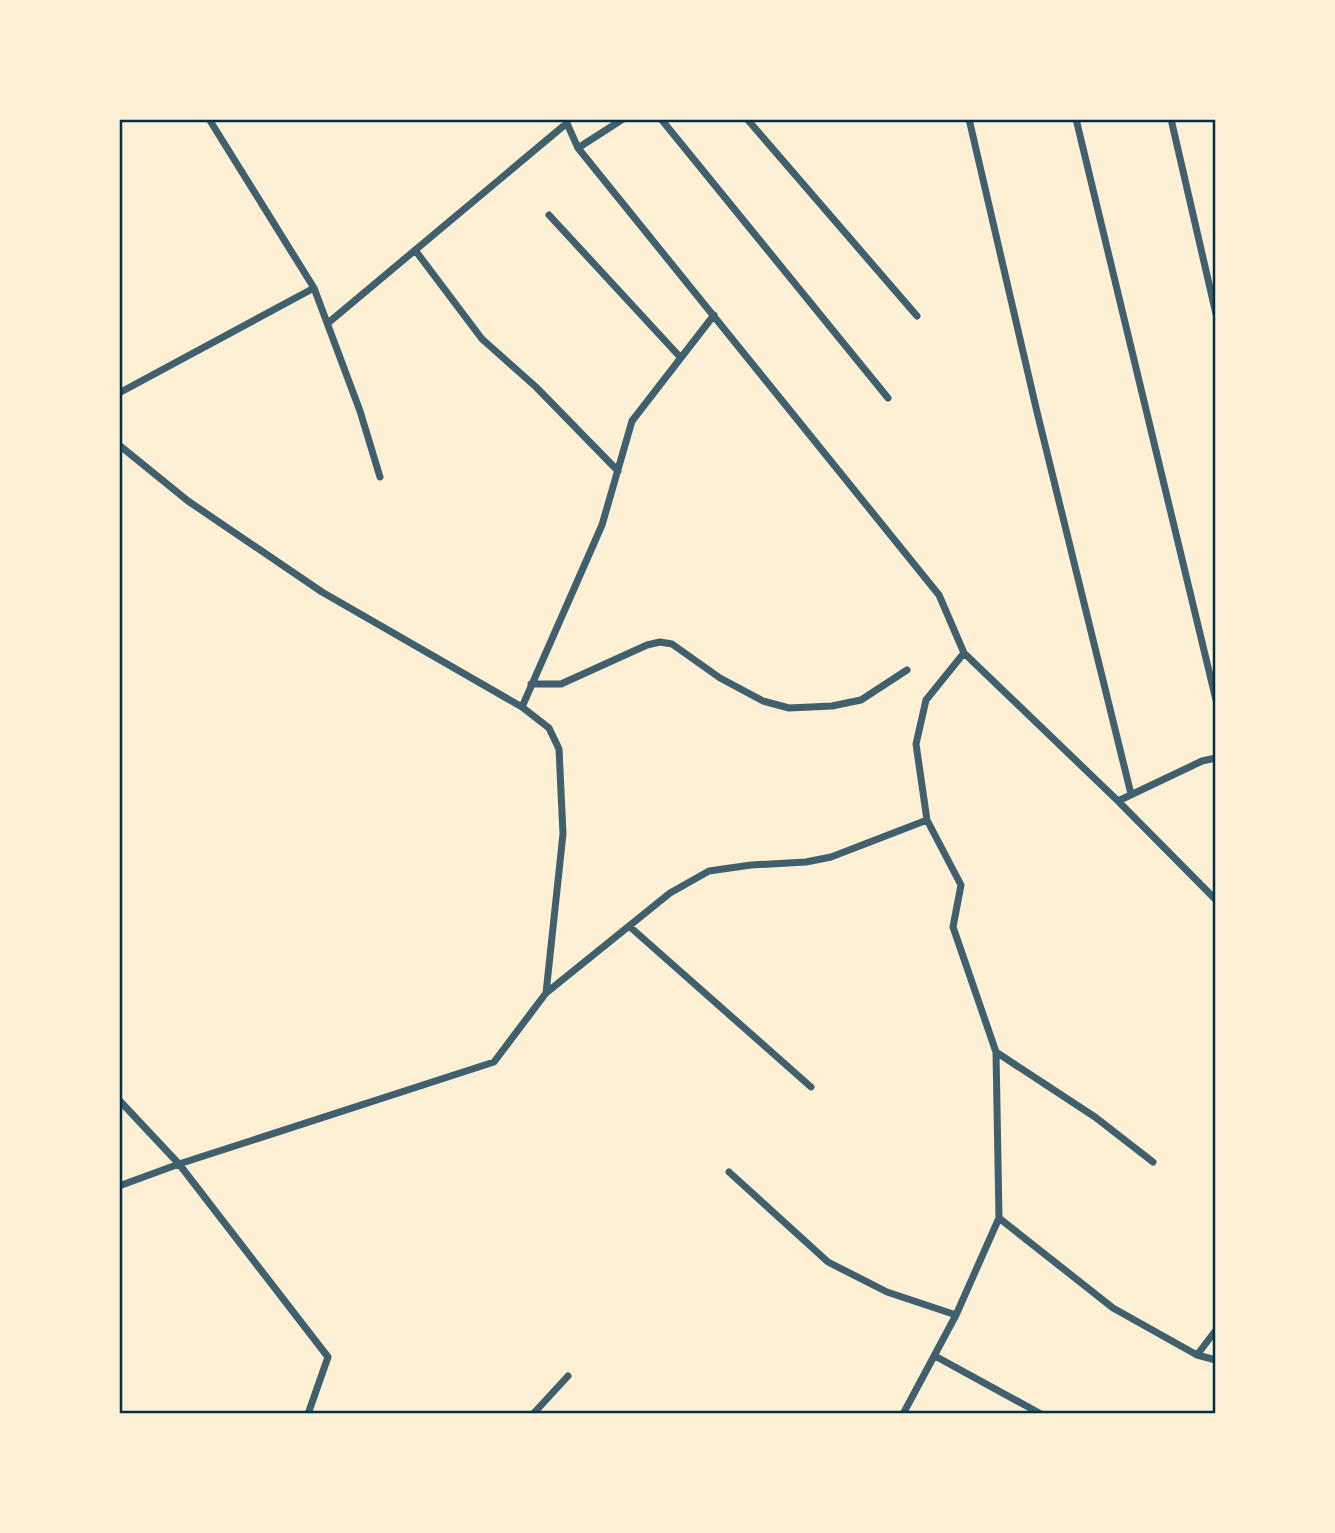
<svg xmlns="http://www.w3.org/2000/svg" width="1335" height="1533" font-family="'Space Grotesk',sans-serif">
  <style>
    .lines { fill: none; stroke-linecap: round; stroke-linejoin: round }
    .minor { stroke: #3f606c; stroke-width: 7 }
    .neatline { fill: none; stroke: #003049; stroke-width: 2.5 }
  </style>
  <rect width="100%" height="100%" fill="#fdf0d5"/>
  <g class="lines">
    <path class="minor" d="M209,119L314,288L360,411L380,477
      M565,119L578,148L939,595L964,653L1118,801L1216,900
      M661,119L888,398
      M747,119L917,316
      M969,119L1037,412L1131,794
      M1076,119L1216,700
      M1171,119L1216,314
      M578,148L623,119
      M549,215L681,358
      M415,250L482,339L536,387L618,471
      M328,323L567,123
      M119,393L314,288
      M119,445L188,501L322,592L522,707L549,728L559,749L563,834L546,993
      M964,653L926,700L916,744L927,820L961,885L953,927L996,1052L1095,1117L1153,1162
      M531,684H561L647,645L660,642L672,644L720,678L763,701L789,708L832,706L861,700L907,670
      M522,707L602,525L632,421L714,315
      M1118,801L1202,761L1216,758
      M629,926L811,1087
      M119,1100L179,1164L328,1357L308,1414
      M729,1172L828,1262L887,1292L956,1315
      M119,1186L179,1164L494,1062L546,993L670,893L709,871L751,865L806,862L831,857L927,820
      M999,1218L1113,1308L1197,1355L1216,1330
      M1197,1355L1216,1360
      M935,1356L1041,1414
      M533,1414L568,1376
      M903,1414L956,1315L999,1218L996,1052"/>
  </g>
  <rect width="1335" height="1533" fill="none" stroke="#fdf0d5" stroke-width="242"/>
  <rect x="121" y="121" width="1093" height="1291" class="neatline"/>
</svg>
